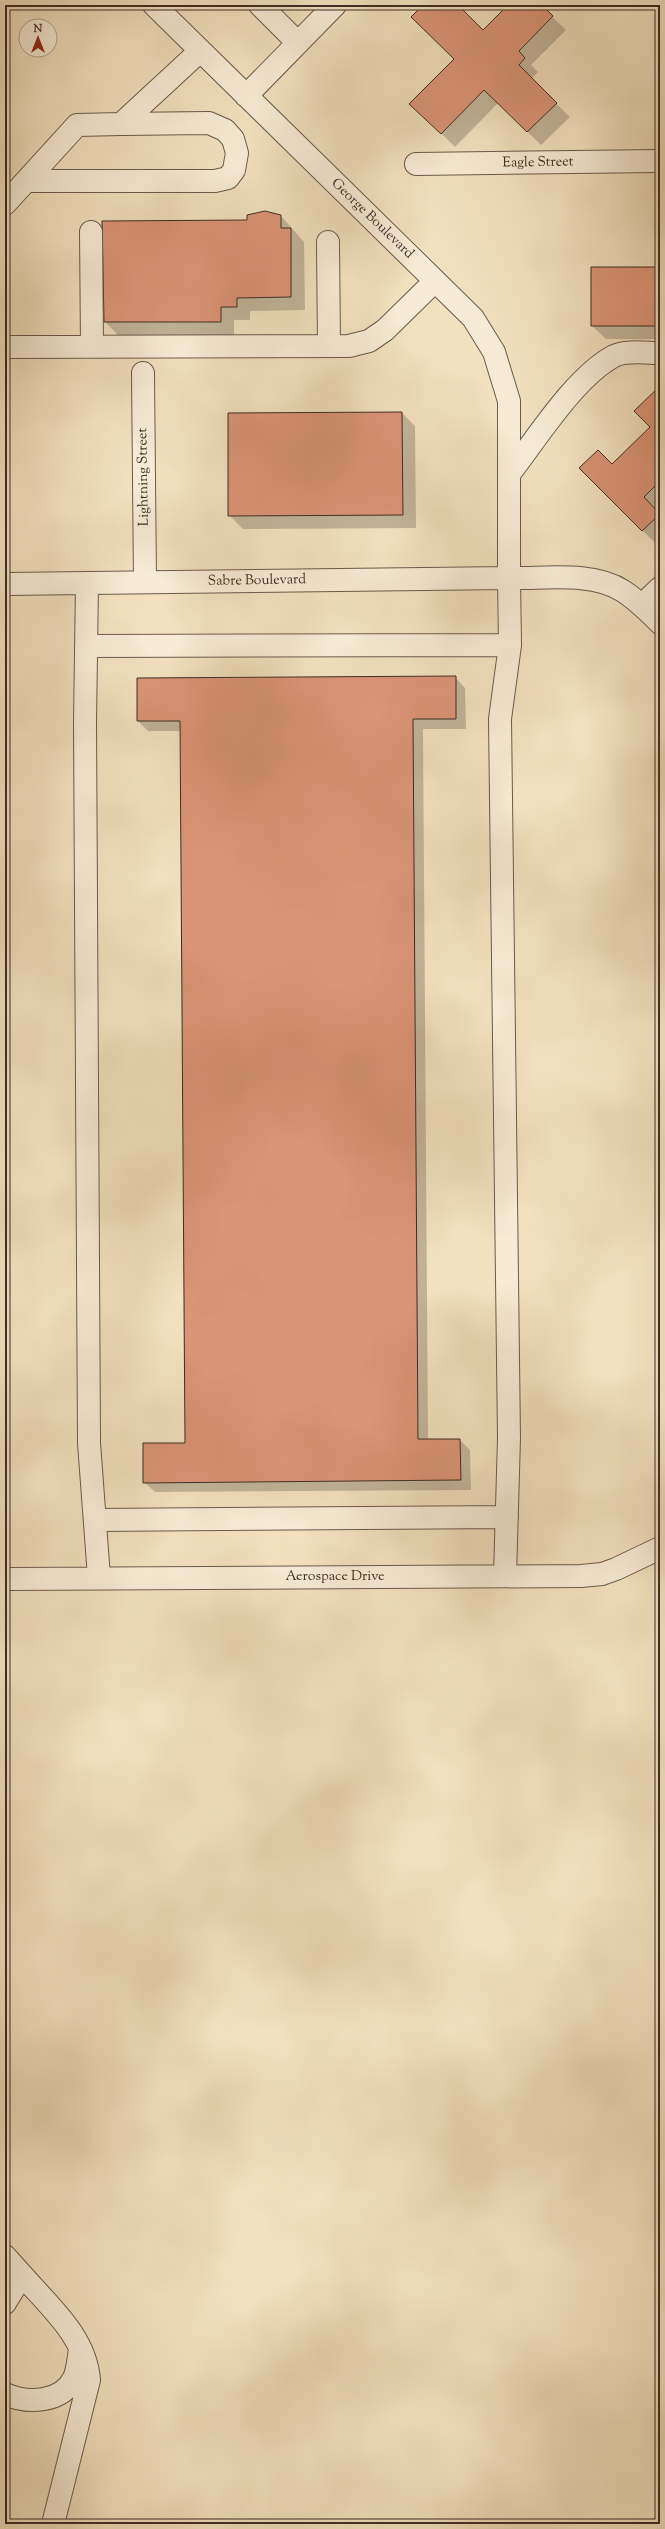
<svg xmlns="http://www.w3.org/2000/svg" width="665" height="2529" font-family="'Sorts Mill Goudy',serif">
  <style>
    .shadow { fill: #0003 }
    .building { fill: #da9477; stroke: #3d2d24 }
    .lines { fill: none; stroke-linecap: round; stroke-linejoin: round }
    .minor-casing { stroke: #6a5a4a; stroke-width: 24 }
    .minor { stroke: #f7ebd5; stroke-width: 22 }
    .labels { text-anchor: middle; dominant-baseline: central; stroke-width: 4; stroke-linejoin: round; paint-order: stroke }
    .street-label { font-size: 14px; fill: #3d2d24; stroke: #f7ebd5 }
  </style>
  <rect width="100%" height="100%" fill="#f2e0be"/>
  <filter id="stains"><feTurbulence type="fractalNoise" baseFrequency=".005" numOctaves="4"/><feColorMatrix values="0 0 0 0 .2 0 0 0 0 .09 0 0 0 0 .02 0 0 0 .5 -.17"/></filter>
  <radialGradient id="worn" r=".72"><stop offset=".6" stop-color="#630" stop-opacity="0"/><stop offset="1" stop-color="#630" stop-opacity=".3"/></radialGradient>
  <path class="shadow" d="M424,5H456L483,31L509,5H540L566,30L531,65L538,72L531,79L570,117L541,145L498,103L455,147L411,104L455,59Z
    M281,216L304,242L305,310L250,311V320H234V335L119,336L105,322L103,222L248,221Z
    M660,268V339H606L592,326Z
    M660,399V508L656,512L660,515V540L656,544L581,468L612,465L651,427Z
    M402,413L415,426L416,528L243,529L229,515Z
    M455,677L465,688L466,729H423L428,1440H460L470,1450L471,1490L155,1492L144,1482L186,1444L181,731H148L138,721Z"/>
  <path class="building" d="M423,5H458L483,30L508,5H542L553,16L519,51L525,58L519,65L557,103L527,132L484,90L441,134L409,104L454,59L411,17Z
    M265,211L281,215V228H291V297L237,298V307H221V322H104L102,221L247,220V215Z
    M591,267H660V326H591Z
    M660,386V481L644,497L660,514L642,531L579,468L598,450L612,464L650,427L634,411Z
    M402,412L403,515L228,516V413Z
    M456,676V719H413L418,1439H460L461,1480L143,1483V1443H185L180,721H137V678Z"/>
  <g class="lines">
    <g class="minor-casing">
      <path id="minor" d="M154,5L473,318L494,352L509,401V578C544,579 592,571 623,591C637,600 649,612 660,623
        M260,5L298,43
        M246,96L335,5
        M416,164L660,161
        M27,181H215L228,178L234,170L237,153L233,139L225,130L209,123L121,124
        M5,204L77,125L121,124L200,51
        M91,232L92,346
        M328,242L329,346
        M5,347L349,346L369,341L385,330L435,281
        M143,373L145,582
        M510,473C537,438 575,377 614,356C626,350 647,353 660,353
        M87,583L85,722L89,1443L99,1577
        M5,584L509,578L510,645L500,719L509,1438L505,1576
        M642,605L660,588
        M86,646L510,645
        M95,1520L507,1517
        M5,1579L581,1576L602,1574L616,1569L660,1548
        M5,2256L22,2275
        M5,2303L22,2275C49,2306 86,2337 89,2380L53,2524
        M5,2394C27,2404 62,2403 74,2378C78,2370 78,2359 80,2350"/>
    </g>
    <use href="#minor" class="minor"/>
  </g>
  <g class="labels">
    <g class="street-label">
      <text transform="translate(538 163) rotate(-1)">Eagle Street</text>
      <text transform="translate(372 219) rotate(44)">George Boulevard</text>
      <text transform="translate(144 477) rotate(-91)">Lightning Street</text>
      <text transform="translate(257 581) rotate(-1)">Sabre Boulevard</text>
      <text x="335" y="1577">Aerospace Drive</text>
    </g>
  </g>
  <rect width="665" height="2529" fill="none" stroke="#f2e0be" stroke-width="20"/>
  <rect x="6" y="6" width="653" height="2517" fill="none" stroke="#3d2d24" stroke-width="2"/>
  <rect x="10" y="10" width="645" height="2509" fill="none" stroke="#3d2d24"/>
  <g transform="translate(38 38)"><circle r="19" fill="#f7ebd5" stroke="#ad9f8e"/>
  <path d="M0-3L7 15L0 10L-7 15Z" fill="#8f2418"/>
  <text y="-6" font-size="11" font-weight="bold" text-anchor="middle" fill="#3d2d24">N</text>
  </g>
  <rect width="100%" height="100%" filter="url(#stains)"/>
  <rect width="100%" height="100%" fill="url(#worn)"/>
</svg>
